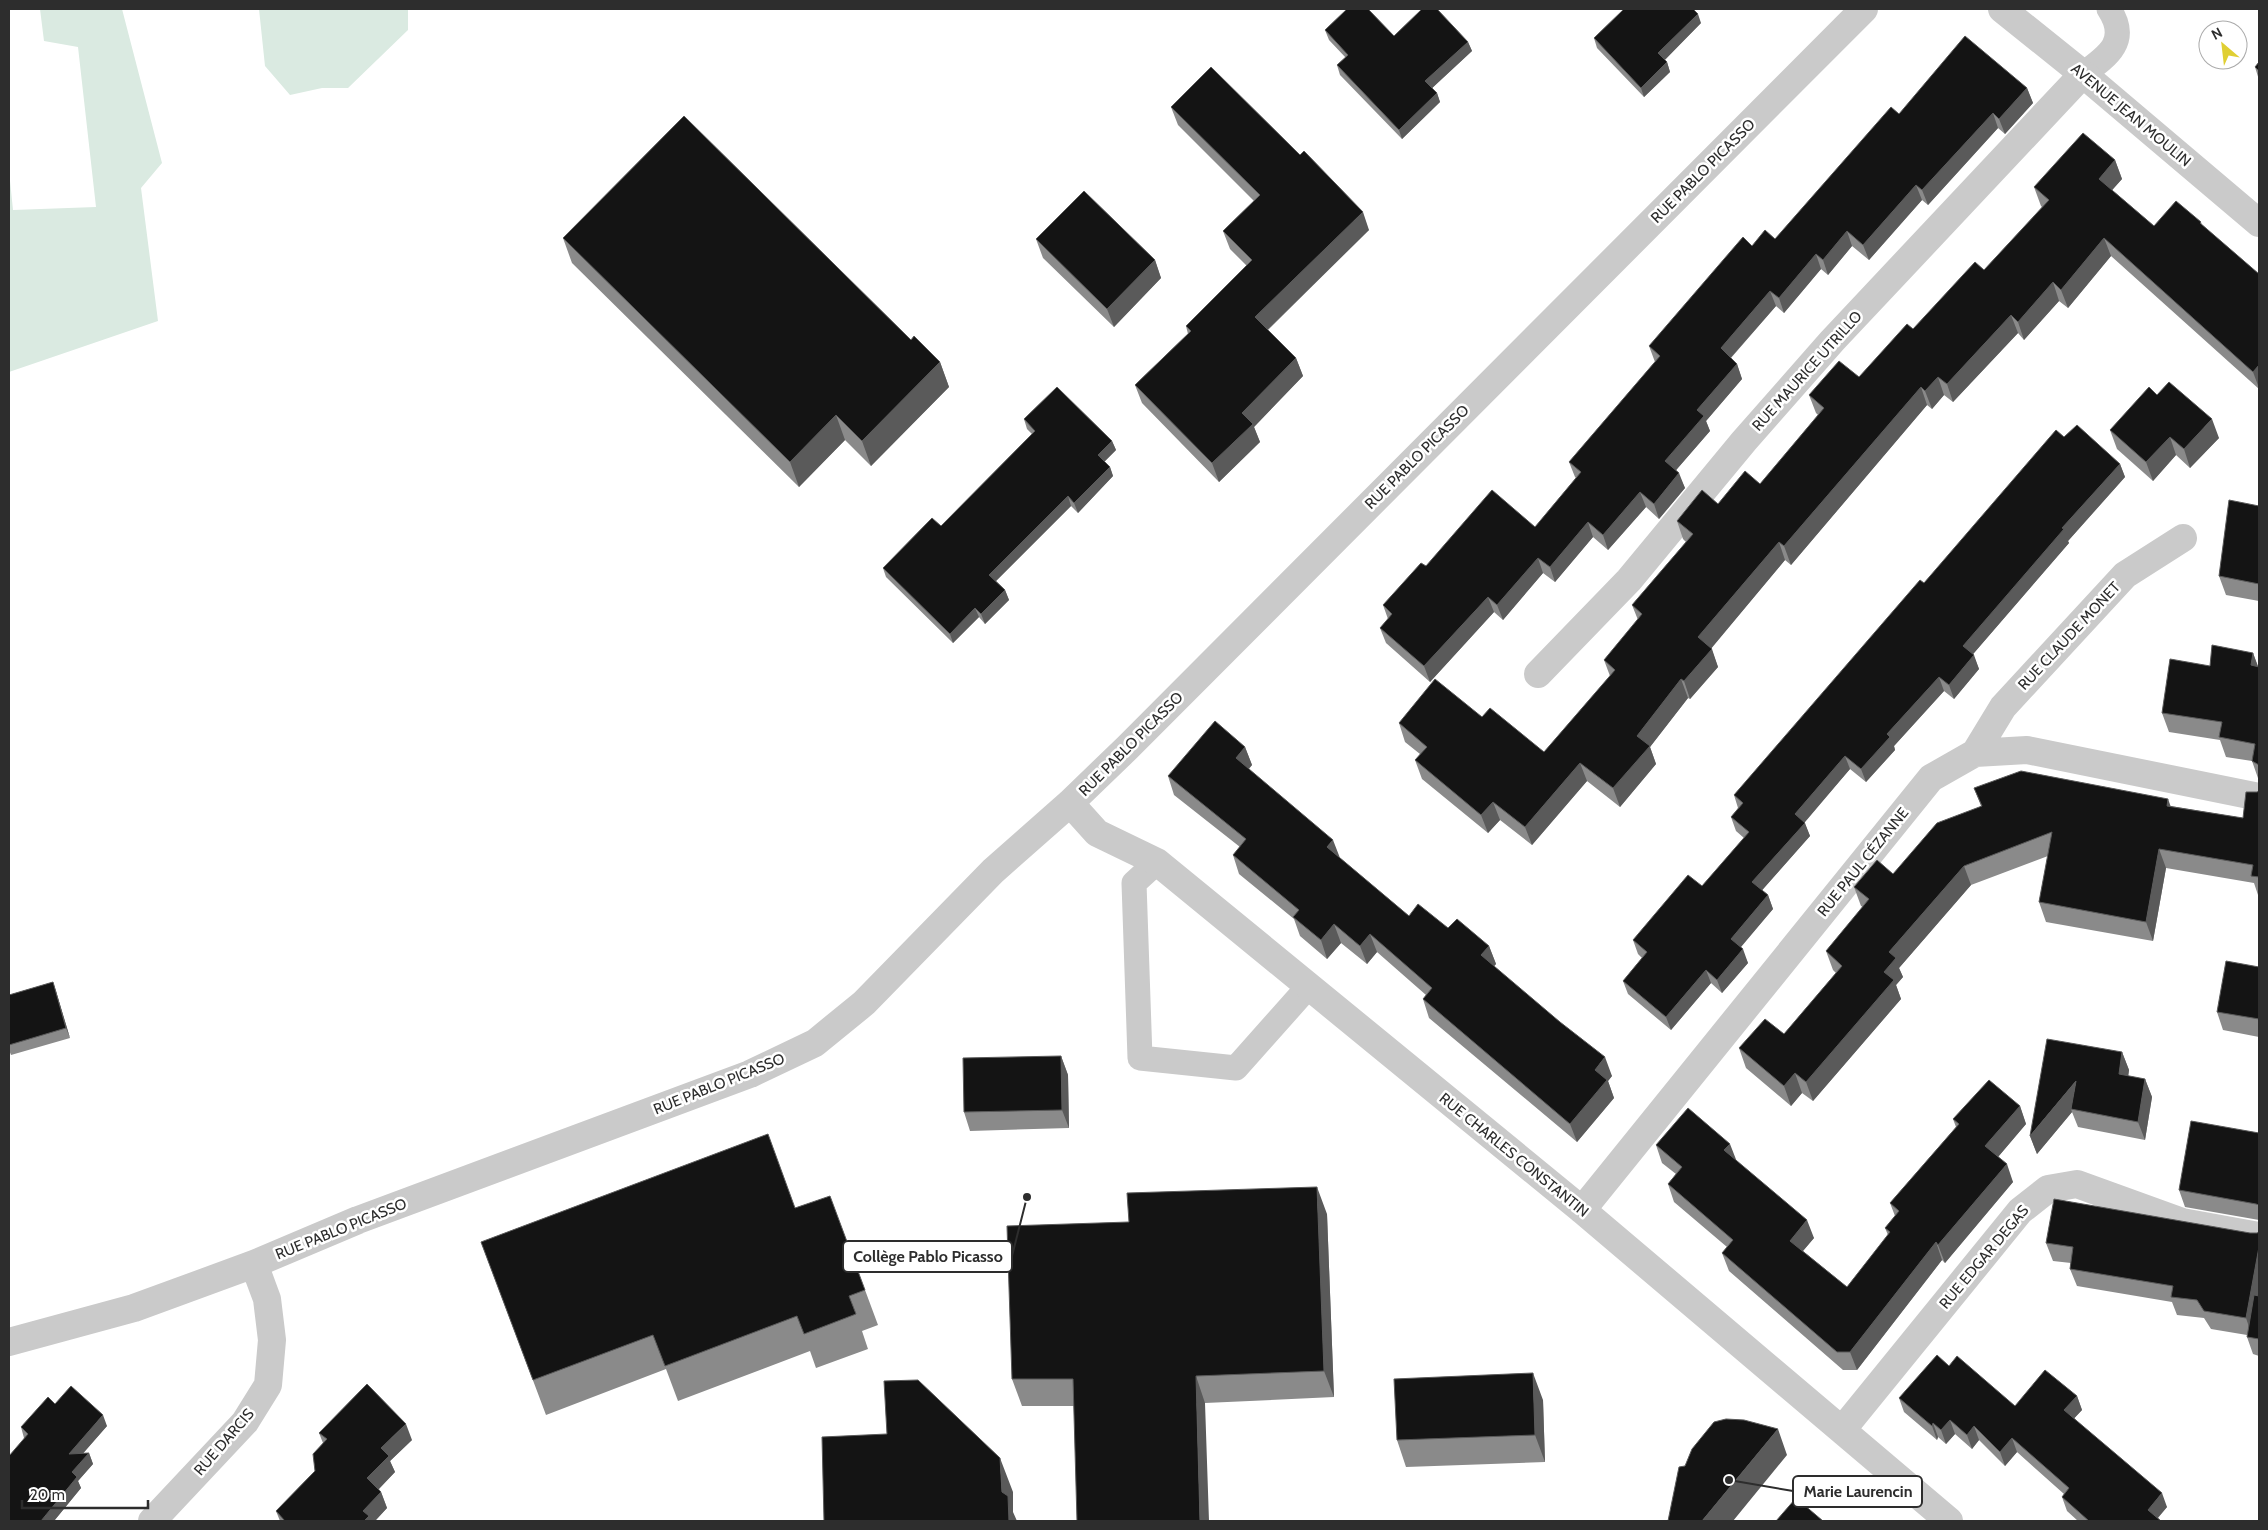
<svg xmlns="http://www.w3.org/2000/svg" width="2268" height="1530" font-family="Cabin,sans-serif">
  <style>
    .green { fill: #daeae1 }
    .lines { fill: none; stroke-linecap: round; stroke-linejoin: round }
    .service { stroke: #cacaca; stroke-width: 25 }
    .minor { stroke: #cacaca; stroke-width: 28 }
    .wall { fill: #8a8a8a }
    .shaded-wall { fill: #5a5a5a }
    .building { fill: #141414; stroke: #5a5a5a }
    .labels { text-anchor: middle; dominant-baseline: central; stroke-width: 5; stroke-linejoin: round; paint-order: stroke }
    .street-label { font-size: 15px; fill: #2d2d2d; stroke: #fff }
    .leader { fill: none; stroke: #2d2d2d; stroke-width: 2 }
    .callout-dot { fill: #2d2d2d; stroke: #fff; stroke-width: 2 }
    .callout { fill: #fff; stroke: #2d2d2d; stroke-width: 2 }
    .callout-label { font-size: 16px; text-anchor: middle; font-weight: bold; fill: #2d2d2d }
  </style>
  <rect width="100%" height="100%" fill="#fff"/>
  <path class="green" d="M40,9H122L162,163L141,188L158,321L9,372V171L13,210L96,207L78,47L44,41Z
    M259,9H408V30L348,88H322L290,95L265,66Z"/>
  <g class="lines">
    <path class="service" d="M2083,74C2108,56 2130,41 2109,9
      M1157,862L1134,883L1140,1058L1236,1068L1308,987"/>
    <path class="minor" d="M2002,9L2083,74L2259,223
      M1538,674L1629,580L1744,441L1832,341L2083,74
      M1975,753L2003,707L2125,575L2183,538
      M1070,803L1097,833L1157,862L1582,1210L1949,1521
      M1582,1210L1931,778L1975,753L2027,750L2259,797
      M9,1342L134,1308L254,1264L358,1220L750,1074L815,1043L864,1003L993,871L1070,803L1128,747L1864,9
      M1842,1430L2020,1211L2048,1189L2077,1184L2182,1222L2259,1236
      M152,1521L245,1422L268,1385L272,1340L267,1299L254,1264"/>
  </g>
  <path class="wall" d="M1701,23L1664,60L1667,62L1670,72L1644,97L1597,48L1594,38Z
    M1325,30L1468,42L1472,51L1432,88L1437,93L1440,102L1402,139L1340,75L1337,65L1346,58L1329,40Z
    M2259,62V80L2255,67Z
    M2027,88L2033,103L2005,134L1998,128L1928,205L1922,200L1869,260L1852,246L1828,275L1821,269L1784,313L1776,306L1731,358L1737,364L1742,379L1706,421L1710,431L1676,470L1685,488L1659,519L1646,507L1608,550L1593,537L1555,582L1543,573L1503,620L1494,612L1430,682L1386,643L1380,628L1388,619L1383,605L1426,566L1535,527L1576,478L1575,477L1569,462L1655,362L1649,346L1752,246L1775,239L1899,114Z
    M1171,107L1369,230L1268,330L1296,358L1303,376L1254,427L1260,442L1219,482L1142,403L1135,385L1188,334L1186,326L1247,266L1230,249L1223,231L1254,201L1178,125Z
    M2115,160L2122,179L2112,190L2154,226L2201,222L2202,225L2259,274V389L2111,256L2068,308L2059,301L2024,340L2018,333L1953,402L1944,395L1932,409L1927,405L1791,565L1785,560L1711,648L1718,667L1690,699L1688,698L1650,747L1656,764L1620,807L1587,781L1532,845L1500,820L1488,833L1422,779L1415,760L1420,754L1405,742L1399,723L1482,717L1544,752L1610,676L1604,660L1638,620L1632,605L1686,542L1683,539L1677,521L1718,504L1760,484L1818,415L1816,413L1809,395L1859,377L1913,329L1984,270L2042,207L2041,206L2034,187Z
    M563,238L911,340L940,362L949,387L871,466L845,440L799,487L572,263Z
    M1036,239L1155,260L1161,278L1114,327L1043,258Z
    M2157,395L2219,438L2190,468L2176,455L2153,481L2117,449L2110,430Z
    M1024,419L1112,441L1116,450L1104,462L1110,467L1113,476L1078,513L1071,506L996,581L1005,590L1009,600L985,624L979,617L953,643L886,577L883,568L941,526L1032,434L1027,429Z
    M2064,437L2120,464L2125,477L2068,541L2069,543L1973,654L1979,669L1954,699L1944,691L1894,746L1895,750L1866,782L1850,769L1804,822L1810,836L1762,890L1768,895L1773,909L1740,947L1748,963L1722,993L1711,983L1671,1030L1628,994L1623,981L1642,958L1638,954L1633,940L1702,886L1744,838L1736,831L1731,817L1738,808L1734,795L1924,583Z
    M2259,506V601L2226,595L2219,576Z
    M2253,653L2258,667H2259V781L2252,761L2226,757L2220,740L2169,732L2162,713L2210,666Z
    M1245,747L1252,765L1249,769L1340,858L1409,916L1448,928L1489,946L1496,964L1494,966L1612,1076L1608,1081L1614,1098L1577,1142L1429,1018L1423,999L1426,995L1377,952L1367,964L1341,943L1327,959L1300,936L1294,919L1239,874L1233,855L1240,847L1174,795L1168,776Z
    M1974,788L2171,806L2243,818L2257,792L2259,791V895H2258L2254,883L2166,868L2153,941L2046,922L2039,902L2048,856L1971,885L1899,968L1903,977L1896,985L1901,999L1813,1101L1802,1093L1791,1106L1746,1068L1739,1048L1784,1034L1836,973L1833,970L1826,951L1863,907L1861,906L1854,887L1893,874L1981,806Z
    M2259,967V1037L2223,1030L2217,1012Z
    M53,982L70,1038L11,1055L9,1050V995Z
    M2122,1052L2129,1070L2128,1076L2145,1079L2152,1097L2145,1140L2078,1127L2072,1112L2037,1154L2030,1136Z
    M1061,1056L1068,1075L1069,1128L970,1131L964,1112Z
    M2020,1106L2026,1124L1998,1157L2013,1182L1945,1263L1942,1260L1857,1370H1843L1729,1271L1722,1253L1727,1247L1674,1202L1668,1184L1676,1174L1662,1163L1656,1145L1736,1160L1814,1238L1803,1251L1847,1287L1888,1235L1885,1228L1895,1216L1890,1203L1956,1127L1953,1119Z
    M2259,1133V1220L2185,1207L2179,1190Z
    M795,1208L865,1290L878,1325L862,1331L868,1349L816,1368L810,1351L678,1401L666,1369L546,1415L481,1242Z
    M1327,1214L1334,1397L1205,1403L1073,1406H1022L1012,1379L1129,1222Z
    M2259,1232V1356L2253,1354L2247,1337V1335L2211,1329L2204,1318L2177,1315L2172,1302L2077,1286L2070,1269L2071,1263L2053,1261L2046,1243L2250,1233H2257Z
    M1949,1366L2015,1406L2077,1396L2082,1410L2074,1418L2167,1507L2158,1518L2161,1521H2078L2067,1511L2062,1497L2064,1494L2017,1452L2005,1466L1979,1440L1972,1449L1955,1434L1946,1444L1938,1437L1937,1440L1904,1412L1899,1398Z
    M1543,1400L1545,1462L1406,1467L1397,1440Z
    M55,1404L107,1426L83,1453H89L93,1464L78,1481L81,1488L54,1521H9L24,1438L21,1427Z
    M319,1433L412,1440L390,1461L395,1472L379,1489L381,1492L387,1508L375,1521H280L276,1511L315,1471L323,1443Z"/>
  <path class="shaded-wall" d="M1698,14L1701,23L1662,63L1658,53Z
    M1468,42L1472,51L1429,91L1425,81Z
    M1667,62L1670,72L1644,97L1641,88Z
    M2027,88L2033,103L2005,134L1999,119Z
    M1437,93L1440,102L1402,139L1399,130Z
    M1993,113L1998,128L1928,205L1922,190Z
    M2115,160L2122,179L2106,197L2099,179Z
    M1916,185L1922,200L1869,260L1863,245Z
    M1363,212L1369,230L1262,335L1255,317Z
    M1847,231L1852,246L1828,275L1823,260Z
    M2104,238L2111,256L2068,308L2061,290Z
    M1816,254L1821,269L1784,313L1779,298Z
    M1155,260L1161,278L1114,327L1107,309Z
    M2053,282L2059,301L2024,340L2018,322Z
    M1770,291L1776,306L1726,363L1721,348Z
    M2011,315L2018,333L1953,402L1947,384Z
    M1296,358L1303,376L1254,427L1260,442L1219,482L1212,463L1242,413Z
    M940,362L949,387L871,466L862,441Z
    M1737,364L1742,379L1706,421L1710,431L1671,476L1665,461L1697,410Z
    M2259,365V388L2253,372Z
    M1938,377L1944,395L1932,409L1925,391Z
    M1921,387L1927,405L1791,565L1784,546Z
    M836,415L845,440L799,487L790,462Z
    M2212,419L2219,438L2190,468L2184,449Z
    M2170,437L2176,455L2153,481L2146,462Z
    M1112,441L1116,450L1101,465L1098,455Z
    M2120,464L2125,477L2068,541L2069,543L1968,660L1963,646L2062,528Z
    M1110,467L1113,476L1078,513L1074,503Z
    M1679,473L1685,488L1659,519L1654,504Z
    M1640,492L1646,507L1608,550L1603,535Z
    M1068,496L1071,506L993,584L989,575Z
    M1588,522L1593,537L1555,582L1550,567Z
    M1779,542L1785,560L1705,656L1698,637Z
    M1538,558L1543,573L1503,620L1497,605Z
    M1005,590L1009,600L985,624L981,614Z
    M1488,597L1494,612L1430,682L1424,666Z
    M975,608L979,617L953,643L950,634Z
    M1712,649L1718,667L1690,699L1684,681Z
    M2253,653L2259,669L2251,665Z
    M1974,655L1979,669L1954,699L1949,685Z
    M1939,677L1944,691L1894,746L1895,750L1866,782L1861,769L1887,734Z
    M1681,679L1688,698L1650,747L1656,764L1620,807L1613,788L1637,736Z
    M1245,747L1252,765L1242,776L1236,758Z
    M1845,756L1850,769L1800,828L1795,814Z
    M1580,763L1587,781L1532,845L1525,827Z
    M2168,799L2175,818L2167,806Z
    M1493,802L1500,820L1488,833L1481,815Z
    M1805,823L1810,836L1757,896L1752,882Z
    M1333,840L1340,858L1327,847Z
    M2159,849L2166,868L2153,941L2146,922Z
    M1964,866L1971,885L1899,968L1903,977L1896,985L1901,999L1813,1101L1806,1082L1884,972L1889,952Z
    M1768,895L1773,909L1736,953L1731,939Z
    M1334,924L1341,943L1327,959L1321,940Z
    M1370,934L1377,952L1367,964L1360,946Z
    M1489,946L1496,964L1488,973L1481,955Z
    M1743,949L1748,963L1722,993L1717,980Z
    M1706,970L1711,983L1671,1030L1666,1017Z
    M53,982L56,991L70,1038L66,1028Z
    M2122,1052L2129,1070L2126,1093L2119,1074Z
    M1061,1056L1068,1075L1069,1128L1062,1110Z
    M1605,1057L1612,1076L1608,1081L1614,1098L1577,1142L1570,1124L1595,1070Z
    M1795,1073L1802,1093L1791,1106L1784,1086Z
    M2145,1079L2152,1097L2145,1140L2138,1122Z
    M2076,1081L2071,1109L2072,1112L2037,1154L2030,1136Z
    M2020,1106L2026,1124L1992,1164L1985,1146Z
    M1730,1144L1737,1162L1724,1150Z
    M2007,1164L2013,1182L1945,1263L1938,1245Z
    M1317,1187L1327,1214L1334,1397L1324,1371Z
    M1807,1220L1814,1238L1796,1259L1790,1241Z
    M1936,1242L1942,1260L1857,1370L1850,1352Z
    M2259,1247V1299L2252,1336L2246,1318Z
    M1533,1373L1543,1400L1545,1462L1535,1435Z
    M1196,1376L1205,1403L1209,1521H1200Z
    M2077,1396L2082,1410L2069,1424L2064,1410Z
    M103,1415L107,1426L73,1465L69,1454Z
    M1950,1420L1955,1434L1946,1444L1941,1430Z
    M1933,1423L1938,1437L1937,1440L1932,1426Z
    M406,1424L412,1440L390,1461L395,1472L373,1495L367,1478L381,1448Z
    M1974,1426L1979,1440L1972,1449L1967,1435Z
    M1778,1429L1787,1455L1733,1521H1702Z
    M2012,1438L2017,1452L2005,1466L2000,1452Z
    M89,1453L93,1464L78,1481L81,1488L54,1521H41L72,1472Z
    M1000,1458L1013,1492V1512L1017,1521H1009L1002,1492Z
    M381,1492L387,1508L375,1521H364L363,1511Z
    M2162,1493L2167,1507L2155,1521L2148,1510Z"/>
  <path class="building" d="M1347,9H1368L1394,36L1422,9H1437L1468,42L1425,81L1437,93L1399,130L1337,65L1348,55L1325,30Z
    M1624,9H1693L1698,14L1658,53L1667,62L1641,88L1594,38Z
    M1965,36L2027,88L1999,119L1993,113L1922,190L1916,185L1863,245L1847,231L1823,260L1816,254L1779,298L1770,291L1721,348L1737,364L1697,410L1704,416L1665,461L1679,473L1654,504L1640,492L1603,535L1588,522L1550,567L1538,558L1497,605L1488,597L1424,666L1380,628L1392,614L1383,605L1421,563L1426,566L1492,490L1535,527L1581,472L1569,462L1660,356L1649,346L1743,237L1752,246L1765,230L1775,239L1891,107L1899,114Z
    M2259,62V71L2255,67Z
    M1211,67L1300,155L1304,151L1363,212L1255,317L1296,358L1242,413L1253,424L1212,463L1135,385L1191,331L1186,326L1252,260L1223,231L1260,195L1171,107Z
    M684,116L911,340L914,336L940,362L862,441L836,415L790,462L563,238Z
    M2083,133L2115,160L2099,179L2154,226L2176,201L2201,222L2200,223L2259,274V365L2253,372L2104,238L2061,290L2053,282L2018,322L2011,315L1947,384L1938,377L1925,391L1921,387L1784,546L1779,542L1698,637L1712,649L1684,681L1681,679L1637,736L1650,746L1613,788L1580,763L1525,827L1493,802L1481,815L1415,760L1427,747L1399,723L1435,679L1482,717L1490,708L1544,752L1615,670L1604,660L1642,614L1632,605L1693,534L1677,521L1702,490L1718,504L1745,471L1760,484L1824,408L1809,395L1839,361L1859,377L1907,324L1913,329L1975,262L1984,270L2049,200L2034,187Z
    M1084,191L1155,260L1107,309L1036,239Z
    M2169,382L2212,419L2184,449L2170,437L2146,462L2110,430L2149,387L2157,395Z
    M1057,387L1112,441L1098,455L1110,467L1074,503L1068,496L989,575L1005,590L981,614L975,608L950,634L883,568L932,518L941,526L1035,431L1024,419Z
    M2077,425L2120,464L2062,528L2064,529L1963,646L1974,655L1949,685L1939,677L1887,734L1890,737L1861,769L1845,756L1795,814L1805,823L1752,882L1768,895L1731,939L1743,949L1717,980L1706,970L1666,1017L1623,981L1647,952L1633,940L1688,875L1702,886L1749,832L1731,817L1743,803L1734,795L1920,580L1924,583L2056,430L2064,437Z
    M2229,500L2259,506V584L2219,576Z
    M2212,645L2253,653L2251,665L2259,667V765L2252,761L2255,744L2219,737L2222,722L2162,713L2170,659L2210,666Z
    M1215,721L1245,747L1236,758L1333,840L1327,847L1409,916L1418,904L1448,928L1457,919L1489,946L1481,955L1560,1022L1605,1057L1595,1070L1607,1080L1570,1124L1423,999L1432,988L1370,934L1360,946L1334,924L1321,940L1293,917L1299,910L1233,855L1246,839L1168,776Z
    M2021,771L2168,799L2167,806L2243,818L2246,792H2257L2259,791V877L2251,876L2253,865L2159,849L2146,922L2039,902L2052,832L1964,866L1889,952L1896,958L1884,972L1894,980L1806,1082L1795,1073L1784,1086L1739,1048L1765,1019L1784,1034L1842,966L1826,951L1869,899L1854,887L1877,860L1893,874L1937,823L1982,806L1974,788Z
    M2226,961L2259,967V1019L2217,1012Z
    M53,982L66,1028L9,1045V995Z
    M2047,1039L2122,1052L2119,1074L2145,1079L2138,1122L2071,1109L2076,1081L2030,1136Z
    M1061,1056L1062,1110L964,1112L963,1058Z
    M1989,1080L2020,1106L1985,1146L2007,1164L1938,1245L1936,1242L1850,1352H1837L1722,1253L1733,1240L1668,1184L1682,1167L1656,1145L1688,1108L1730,1144L1724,1150L1807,1220L1790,1241L1847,1287L1890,1232L1885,1228L1899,1211L1890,1203L1959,1124L1953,1119Z
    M2191,1121L2259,1133V1205L2256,1204L2179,1190Z
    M768,1134L795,1208L830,1196L865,1290L849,1296L856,1314L804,1334L797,1316L665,1366L653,1335L533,1380L481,1242Z
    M1317,1187L1324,1371L1196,1376L1200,1521H1077L1073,1379H1012L1007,1226L1129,1222L1127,1193Z
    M2054,1199L2250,1233H2257L2259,1232V1247L2246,1318L2204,1311L2197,1300L2171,1297L2173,1286L2070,1269L2073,1247L2046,1243Z
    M2254,1295L2259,1296V1339L2247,1337Z
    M1937,1355L1949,1366L1957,1356L2015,1406L2045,1370L2077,1396L2064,1410L2162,1493L2148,1510L2161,1521H2089L2062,1497L2069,1488L2012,1438L2000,1452L1974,1426L1967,1435L1950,1420L1941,1430L1933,1423L1932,1426L1899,1398Z
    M1533,1373L1535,1435L1397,1440L1394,1379Z
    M918,1380L1000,1458L1002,1492L1008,1496L1009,1521H824L822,1437L887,1434L884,1381Z
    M367,1384L406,1424L381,1448L389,1456L367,1478L381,1492L363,1511L369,1516L364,1521H285L276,1511L315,1471L313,1454L327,1439L319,1433Z
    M71,1386L103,1415L69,1454L89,1453L72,1472L77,1477L41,1521H9V1456L28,1434L21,1427L48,1397L55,1404Z
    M1726,1419L1744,1420L1778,1429L1702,1521H1703H1668L1679,1467L1685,1466L1692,1449L1714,1422Z
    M1796,1498L1823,1521H1776Z"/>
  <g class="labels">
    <g class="street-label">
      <text transform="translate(2131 115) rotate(40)">AVENUE JEAN MOULIN</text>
      <text transform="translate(1703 171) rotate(-45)">RUE PABLO PICASSO</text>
      <text transform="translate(1807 371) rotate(-48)">RUE MAURICE UTRILLO</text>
      <text transform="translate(1417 457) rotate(-45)">RUE PABLO PICASSO</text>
      <text transform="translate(2069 636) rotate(-47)">RUE CLAUDE MONET</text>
      <text transform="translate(1131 744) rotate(-45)">RUE PABLO PICASSO</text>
      <text transform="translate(1863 862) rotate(-51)">RUE PAUL CÉZANNE</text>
      <text transform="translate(719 1084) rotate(-22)">RUE PABLO PICASSO</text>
      <text transform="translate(1514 1155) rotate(39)">RUE CHARLES CONSTANTIN</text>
      <text transform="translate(341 1229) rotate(-22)">RUE PABLO PICASSO</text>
      <text transform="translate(1984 1257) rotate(-50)">RUE EDGAR DEGAS</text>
      <text transform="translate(224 1442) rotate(-49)">RUE DARCIS</text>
    </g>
  </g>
  <path class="leader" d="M1027 1197L1012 1256M1729 1480L1793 1491"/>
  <g class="callout-dot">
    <circle cx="1027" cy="1197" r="5"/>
    <circle cx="1729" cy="1480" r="5"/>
  </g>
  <g class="callout">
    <rect x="843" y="1241" width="169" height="31" rx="5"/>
    <rect x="1793" y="1476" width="129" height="31" rx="5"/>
  </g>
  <g class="callout-label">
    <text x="928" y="1262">Collège Pablo Picasso</text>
    <text x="1858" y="1497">Marie Laurencin</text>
  </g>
  <rect width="2268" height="1530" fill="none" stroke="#2d2d2d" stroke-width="20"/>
  <g transform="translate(2223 45) rotate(332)"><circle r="24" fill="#ffffff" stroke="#ababab"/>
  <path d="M0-4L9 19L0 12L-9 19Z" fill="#e0cf33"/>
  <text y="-8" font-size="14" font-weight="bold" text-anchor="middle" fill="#2d2d2d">N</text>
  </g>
  <path d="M22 1500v8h126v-8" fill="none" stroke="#2d2d2d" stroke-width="2.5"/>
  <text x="30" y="1500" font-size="15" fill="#2d2d2d" stroke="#ffffff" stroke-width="4" paint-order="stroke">20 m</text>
</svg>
